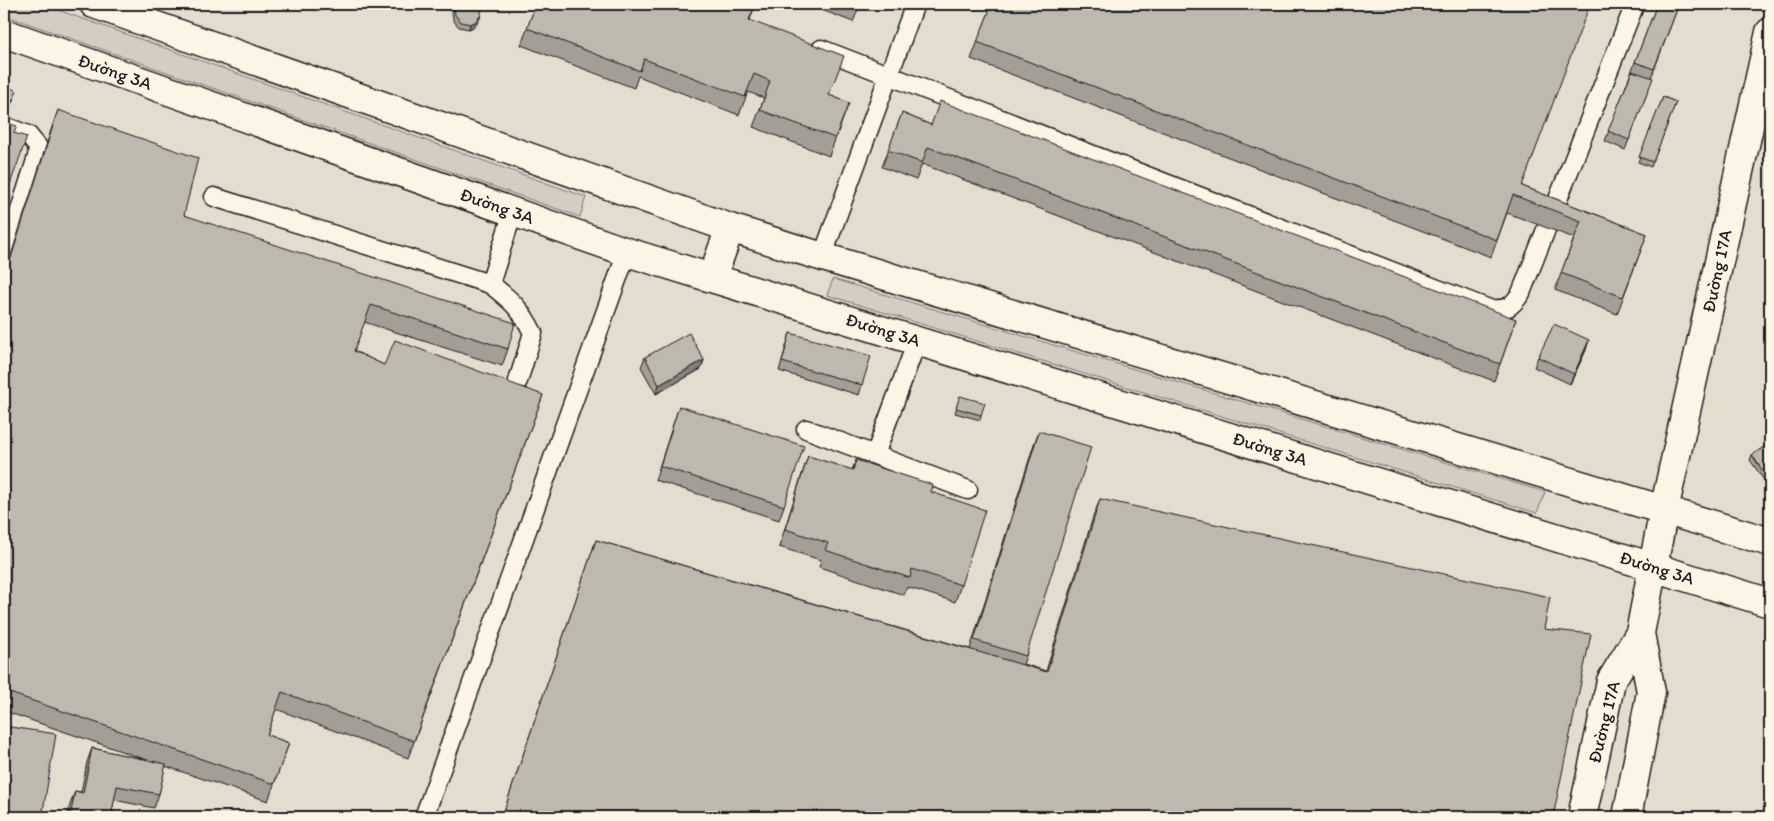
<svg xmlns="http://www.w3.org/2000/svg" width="1774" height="821" font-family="Itim,sans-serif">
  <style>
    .built { fill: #e3ddcf }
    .green { fill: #d3cec1; stroke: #78756e }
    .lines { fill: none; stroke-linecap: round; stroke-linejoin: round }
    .service-casing { stroke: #1c1c1c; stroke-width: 21 }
    .minor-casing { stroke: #1c1c1c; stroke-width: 31 }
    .tertiary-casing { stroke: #1c1c1c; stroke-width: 31 }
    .service { stroke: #fcf5e5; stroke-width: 18 }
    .minor { stroke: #fcf5e5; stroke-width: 28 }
    .tertiary { stroke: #fcf5e5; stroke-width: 28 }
    .wall { fill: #a39f96; stroke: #1c1c1c }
    .shaded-wall { fill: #85827a; stroke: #1c1c1c }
    .building { fill: #beb9ae; stroke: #1c1c1c }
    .labels { text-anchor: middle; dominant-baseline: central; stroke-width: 4; stroke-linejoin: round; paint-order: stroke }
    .street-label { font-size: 18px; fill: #1c1c1c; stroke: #fcf5e5 }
  </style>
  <rect width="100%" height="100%" fill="#f3ecdd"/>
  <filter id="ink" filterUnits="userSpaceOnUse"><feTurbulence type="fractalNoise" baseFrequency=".02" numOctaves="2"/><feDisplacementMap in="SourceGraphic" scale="10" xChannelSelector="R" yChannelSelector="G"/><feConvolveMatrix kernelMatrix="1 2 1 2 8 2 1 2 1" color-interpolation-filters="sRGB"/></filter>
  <g filter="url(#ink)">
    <path class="built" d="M4,4H1770V817H4Z"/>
    <path class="green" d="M4,4H41L586,197L580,217L4,15Z
      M833,279L1545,492L1537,513L827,295Z"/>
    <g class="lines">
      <g class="service-casing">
        <path id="service" d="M821,49L1489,309C1507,310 1511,308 1521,293L1635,4
          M4,126L28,135L38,147L37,157L4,260
          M214,197L490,284C510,299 522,310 533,333L518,381
          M823,257L828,241L915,4
          M490,284L513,212
          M806,429L968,490
          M875,455L917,341
          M424,817L627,252"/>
      </g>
      <g class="minor-casing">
        <path id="minor" d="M1664,510L1770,32
          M1582,817L1611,681L1640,633L1653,566
          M1627,817L1651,692L1640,633"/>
      </g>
      <g class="tertiary-casing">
        <path id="tertiary" d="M94,4L730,228L823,257L1770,542
          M4,33L627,252L1770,603
          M712,278L730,228
          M1653,566L1664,510"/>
      </g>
      <use href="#service" class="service"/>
      <use href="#minor" class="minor"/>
      <use href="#tertiary" class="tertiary"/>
    </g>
    <path class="wall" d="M384,4H404L401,10Z
      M536,4L754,8L750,20L829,95L849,103L829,156L753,127L764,98L748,92L739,115L638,76L634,88L521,45Z
      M806,4H860L853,22Z
      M992,4L1522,186L1647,234L1617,314L1555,290L1574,238L1507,213L1491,257L971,59Z
      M1657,4H1679L1651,78L1649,88L1625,150L1605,141Z
      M454,6L481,15L479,20L473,27L469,29L459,27L453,20L452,11Z
      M4,85L15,96L8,112L4,111Z
      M1663,97L1676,102L1651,167L1638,162Z
      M58,110L184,215L508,349L502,366L364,322L354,351L384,365L543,395L408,758L276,709L267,735L289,743L268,801L165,766L159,794L154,808L114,800L111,817H67L70,805L75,791L81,792L87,762L92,748L147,760L4,711V277L52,127Z
      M902,113L931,125L1516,319L1494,381L922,164L916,180L882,167Z
      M790,333L862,385L859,395L779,371Z
      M1586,350L1570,384L1534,367L1538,357Z
      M645,357L704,360L701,369L656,394L641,367Z
      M960,396L981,415L980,420L955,413Z
      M679,406L784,506L779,520L655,480Z
      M1039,431L1026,656L1023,664L1046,671L1093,517L1100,499L1544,629L1553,817H502L596,540L970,649L1034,444Z
      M1770,443V489L1750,460L1752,455Z
      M808,456L852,470L856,460L931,492L961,585L955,602L907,587L904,595L819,567L821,560L779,547L802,474Z"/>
    <path class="shaded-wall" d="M481,15L479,20L473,27L469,29L470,24Z
      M1589,340L1586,350L1570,384L1574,374Z
      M704,360L701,369L656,394L659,385Z"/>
    <path class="building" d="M456,4H480L482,6L481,15L475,22L470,24L461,22L455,15L454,6Z
      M536,4H743L754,8L749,20L844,56L829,95L849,103L835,138L760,110L770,81L754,74L745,97L644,59L640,71L527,28Z
      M992,4H1590L1522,186L1647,234L1623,297L1561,273L1581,221L1513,195L1497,240L977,42Z
      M1657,4H1679L1654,69L1635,62Z
      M1632,71L1653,78L1629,140L1608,131Z
      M4,85L17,91L9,108L4,105Z
      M1663,97L1676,102L1653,162L1639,157Z
      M940,101L1516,319L1500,364L928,147L922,163L888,150L902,113L931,125Z
      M58,110L198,158L184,215L515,323L508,349L371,305L354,351L384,365L395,340L543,395L414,741L282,692L267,735L289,743L274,784L4,691V280Z
      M4,122L17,126L14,133L27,137L4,201Z
      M1554,324L1589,340L1574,374L1538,357Z
      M689,333L704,360L659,385L645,357Z
      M790,333L871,356L862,385L782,362Z
      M960,396L985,403L981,415L956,408Z
      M679,406L804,446L784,506L660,466Z
      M1039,431L1091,447L1026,656L974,640Z
      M1770,443V482L1752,455Z
      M808,456L853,470L856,460L933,485L931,492L985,510L961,585L912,569L910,578L825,550L828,543L785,529Z
      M1100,499L1550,597L1544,629L1591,634L1553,817H502L596,540L1047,672Z
      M4,726L56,734L42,817H4Z
      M92,748L166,764L159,794L117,786L111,817H70L75,791L83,793Z"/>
  </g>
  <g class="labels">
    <g class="street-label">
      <text transform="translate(115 72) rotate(19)">Đường 3A</text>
      <text transform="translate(497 206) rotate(19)">Đường 3A</text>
      <text transform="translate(1717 271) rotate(-78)">Đường 17A</text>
      <text transform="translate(883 330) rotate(17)">Đường 3A</text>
      <text transform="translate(1270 449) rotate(17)">Đường 3A</text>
      <text transform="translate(1657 568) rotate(17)">Đường 3A</text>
      <text transform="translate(1604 722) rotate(-76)">Đường 17A</text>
    </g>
  </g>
  <rect width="1774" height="821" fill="none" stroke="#fcf5e5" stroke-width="20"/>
  <rect x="10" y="10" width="1754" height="801" fill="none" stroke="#1c1c1c" stroke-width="2" filter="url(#ink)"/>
</svg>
